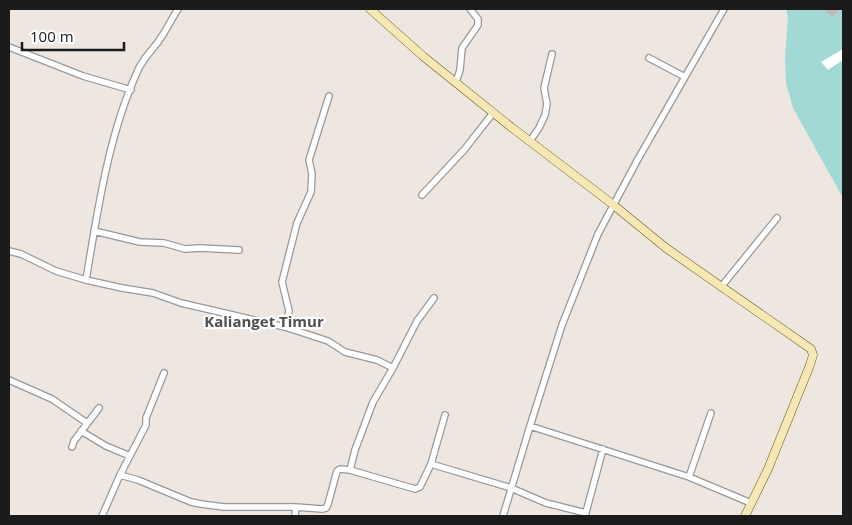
<svg xmlns="http://www.w3.org/2000/svg" width="852" height="525" font-family="'Open Sans',sans-serif">
  <style>
    .water { fill: #a3d9d5 }
    .pier { fill: #fff }
    .building { fill: #c4b7b5 }
    .lines { fill: none; stroke-linecap: round; stroke-linejoin: round }
    .minor-casing { stroke: #989898; stroke-width: 8 }
    .secondary-casing { stroke: #6b5a0a; stroke-width: 9 }
    .minor { stroke: #fff; stroke-width: 5.5 }
    .secondary { stroke: #f6e7b6; stroke-width: 8 }
    .labels { text-anchor: middle; dominant-baseline: central; stroke-width: 4.5; stroke-linejoin: round; paint-order: stroke }
    .quarter-label { font-size: 15px; font-weight: bold; fill: #4e4e4e; stroke: #fff }
  </style>
  <rect width="100%" height="100%" fill="#ede6e1"/>
  <path class="water" d="M786,9H843V198L793,108L786,83L785,57L788,17Z"/>
  <path class="pier" d="M843,49V60L828,70L821,62Z"/>
  <path class="building" d="M823,9H840L833,17Z"/>
  <g class="lines">
    <g class="minor-casing">
      <path id="minor" d="M9,47L83,76L131,90
        M649,58L685,77
        M456,82L460,70L462,48L478,25V19L470,9
        M530,141L539,128L545,115L547,104L544,88L552,54
        M422,195L464,150L493,113
        M94,231L140,242L164,243L185,249L199,248L239,250
        M9,251L21,254L56,271L86,280L122,288L153,293L181,303L285,327L328,341L345,352L377,360L393,368L373,402L355,450L350,470L415,489L420,487L431,464L445,415
        M86,280C98,209 108,136 138,70C143,59 151,51 158,42C166,31 171,20 178,9
        M721,287L777,218
        M285,327L289,311L282,282L297,223L311,192L312,174L309,160L329,96
        M393,368L417,321L434,298
        M9,380L52,399L87,423
        M530,426L689,477L751,503
        M81,431L106,446L130,456
        M72,447L74,441L99,408
        M431,464L511,488L546,503L586,513
        M120,475L138,480L191,502L201,504L224,507H296L322,509L326,508L328,504L337,471L340,469L350,470
        M689,477L711,413
        M102,516L120,475L146,425V418L164,373
        M295,516L296,507
        M503,516L530,426L562,325L598,234L638,159L724,9
        M585,516L603,449"/>
    </g>
    <g class="secondary-casing">
      <path id="secondary" d="M370,9L424,57L511,127L611,203L666,248L811,349L813,355L810,365L768,469L745,516"/>
    </g>
    <use href="#minor" class="minor"/>
    <use href="#secondary" class="secondary"/>
  </g>
  <g class="labels">
    <g class="quarter-label">
      <text x="264" y="321">Kalianget Timur</text>
    </g>
  </g>
  <rect width="852" height="525" fill="none" stroke="#1b1b1b" stroke-width="20"/>
  <path d="M22 42v8h102v-8" fill="none" stroke="#1b1b1b" stroke-width="2.5"/>
  <text x="30" y="42" font-size="15" fill="#1b1b1b" stroke="#ffffff" stroke-width="4" paint-order="stroke">100 m</text>
</svg>
